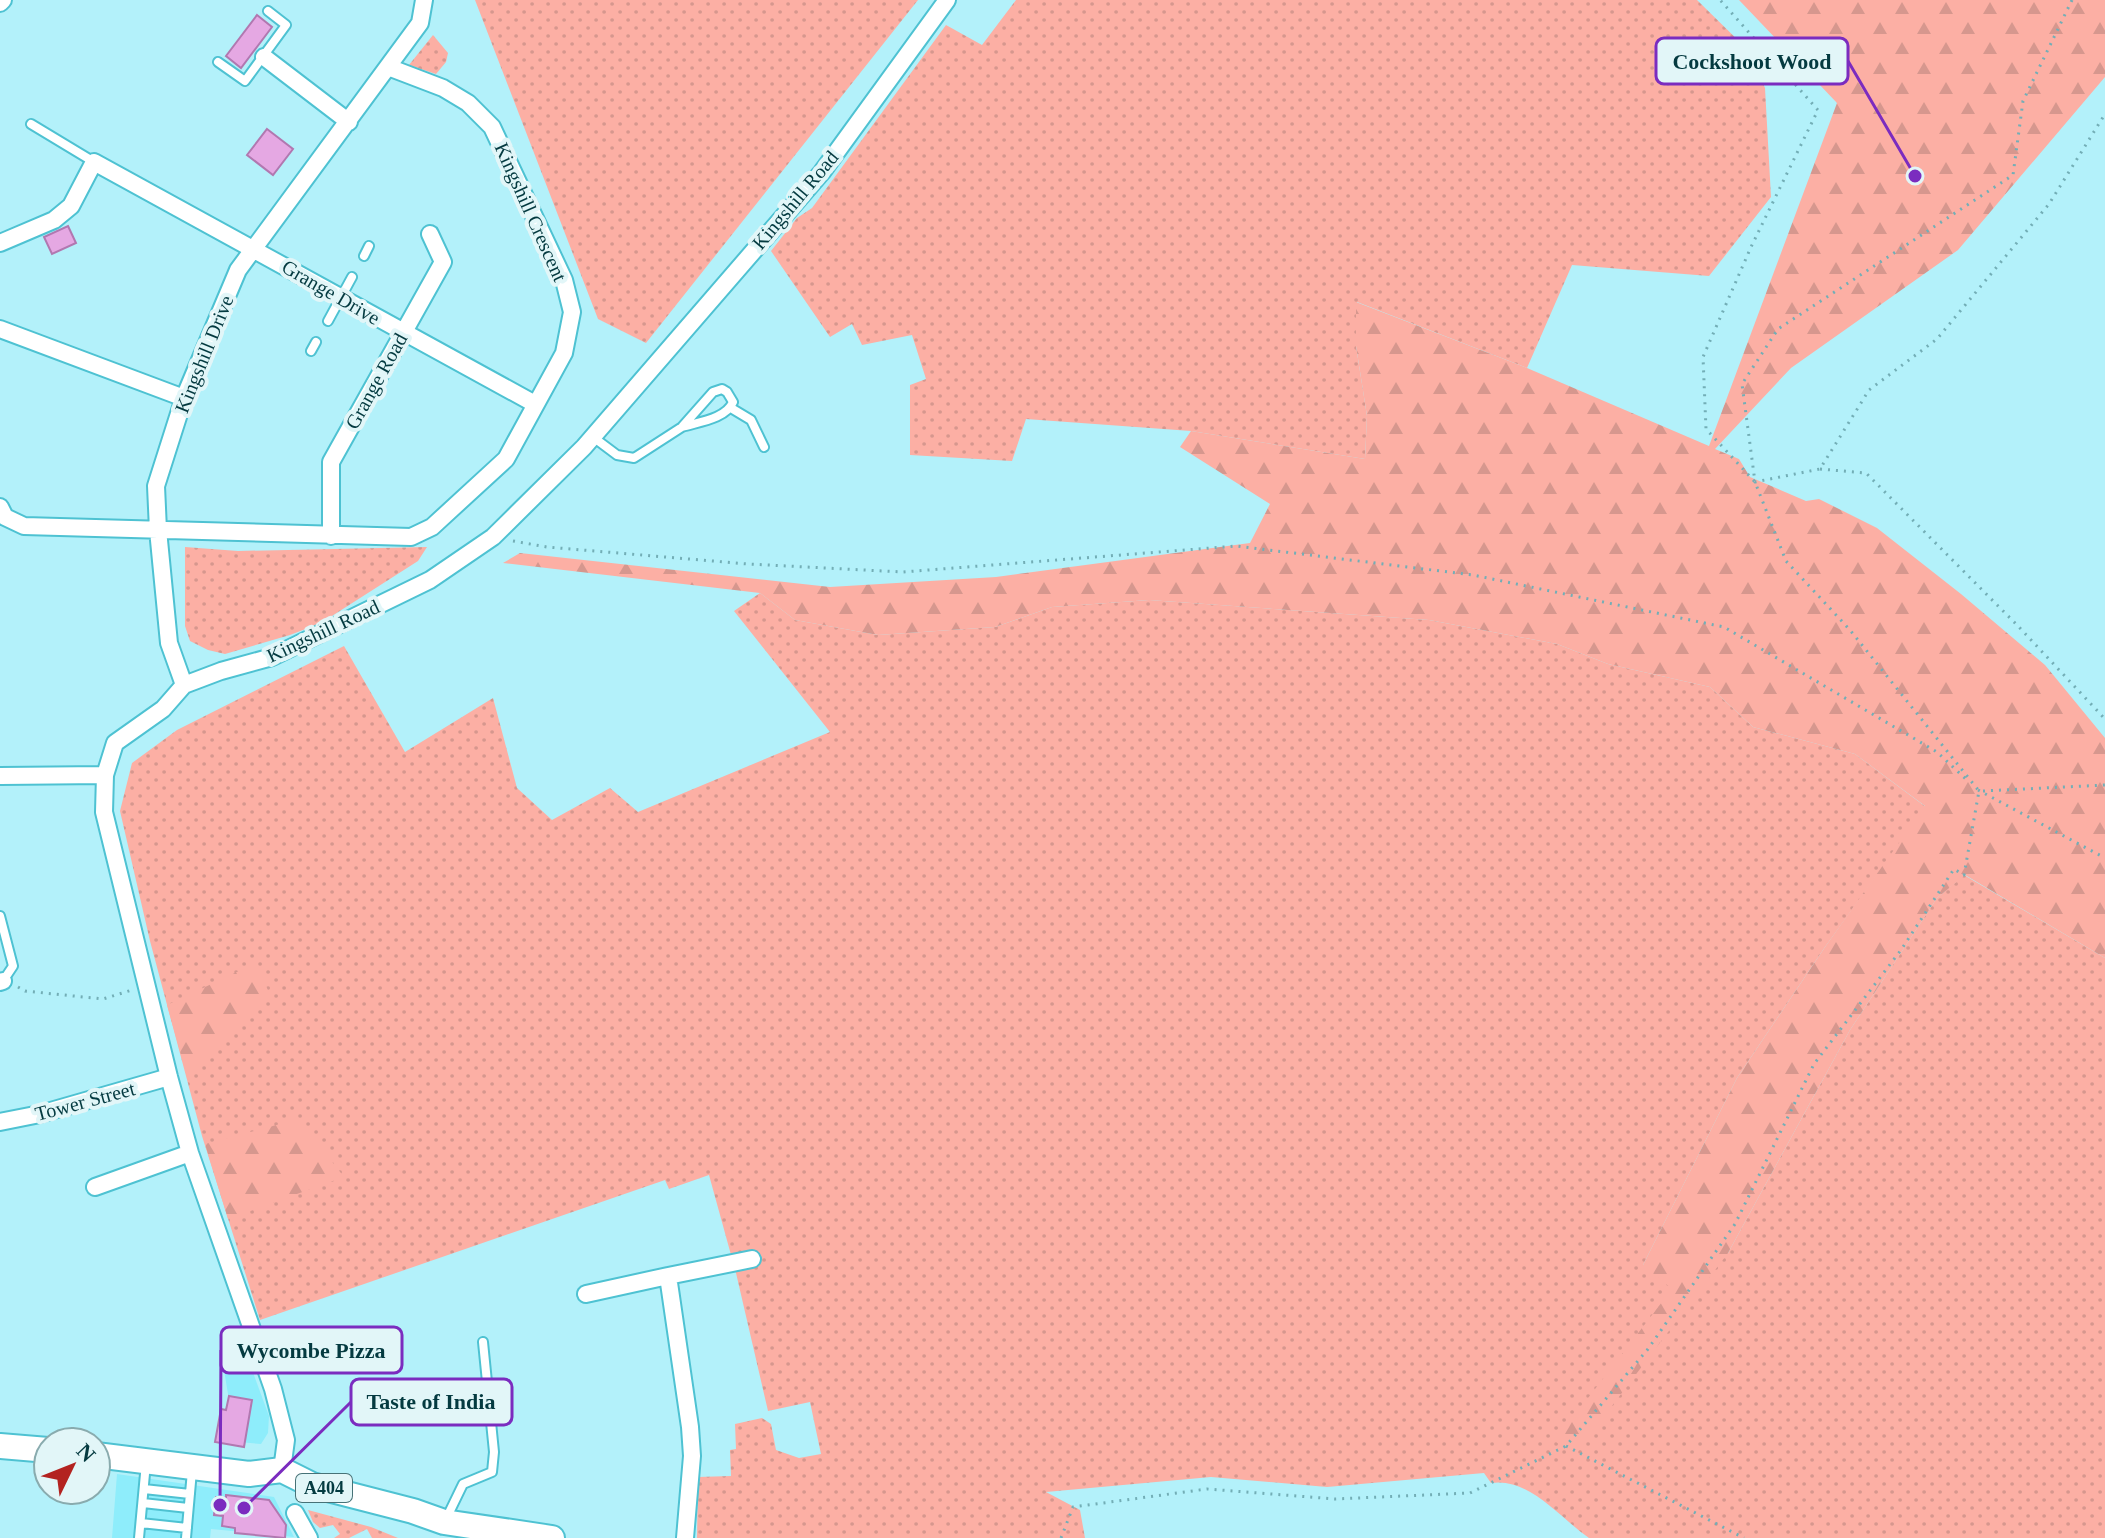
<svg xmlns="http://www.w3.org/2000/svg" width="2105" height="1538" font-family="'Times New Roman',serif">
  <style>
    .built { fill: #8eedfb }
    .green { fill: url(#green-dots) }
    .forest { fill: url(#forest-firs) }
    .building { fill: #e5a8e3; stroke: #b178b0; stroke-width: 2 }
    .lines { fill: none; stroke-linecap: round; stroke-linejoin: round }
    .lane-casing { stroke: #4ec2d2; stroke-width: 12 }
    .street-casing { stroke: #4ec2d2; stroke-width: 20 }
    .primary-casing { stroke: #4ec2d2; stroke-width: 28 }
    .path { stroke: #73aeb6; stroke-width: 3; stroke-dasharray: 2 6; stroke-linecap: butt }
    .lane { stroke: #fff; stroke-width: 8 }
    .street { stroke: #fff; stroke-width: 16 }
    .primary { stroke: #fff; stroke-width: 24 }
    .labels { text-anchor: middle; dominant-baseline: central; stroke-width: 8; stroke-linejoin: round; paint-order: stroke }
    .shield { fill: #e2f6f8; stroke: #477277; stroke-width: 2 }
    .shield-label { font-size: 18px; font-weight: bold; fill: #043a40 }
    .street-label { font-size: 20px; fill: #043a40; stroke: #e2f6f8 }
    .leader { fill: none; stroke: #7b2cbf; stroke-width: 3 }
    .callout-dot { fill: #7b2cbf; stroke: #e2f6f8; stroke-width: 3 }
    .callout { fill: #e2f6f8; stroke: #7b2cbf; stroke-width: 3 }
    .callout-label { font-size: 22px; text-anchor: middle; font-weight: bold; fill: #043a40 }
  </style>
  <defs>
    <pattern id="green-dots" width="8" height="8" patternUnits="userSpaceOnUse" patternTransform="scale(2)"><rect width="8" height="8" fill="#fcafa4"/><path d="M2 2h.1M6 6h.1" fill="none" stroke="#d6978e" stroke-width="1.8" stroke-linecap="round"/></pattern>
    <pattern id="forest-firs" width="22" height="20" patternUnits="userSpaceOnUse" patternTransform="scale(2)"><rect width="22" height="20" fill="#fcafa4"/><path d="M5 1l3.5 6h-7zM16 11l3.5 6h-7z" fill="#d6978e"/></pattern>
  </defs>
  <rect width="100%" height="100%" fill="#b3f1fa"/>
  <path class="built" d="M251,1367L269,1416L268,1433L261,1444L227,1441L229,1400L224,1370Z
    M117,1474L274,1497L294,1537L211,1529L210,1538H112Z"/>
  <path class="green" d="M475,0H918L646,343L598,319Z
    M1016,0H1697L1750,52L1765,88L1771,197L1709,276L1572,265L1527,368L1357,302L1356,346L1367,416L1365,459L1191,431L1026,419L1012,461L910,455V385L926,379L912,335L862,345L852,324L830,337L771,251L797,218L812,208L946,25L982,45Z
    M433,35L448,53L446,62L436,74L409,65Z
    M185,547L238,551L427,547L418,561L321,623L290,635L225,654L208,650L190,641L185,626Z
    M760,593L795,620L878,635L995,627L1052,607L1149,600L1429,620L1557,644L1608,664L1710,687L1753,727L1855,754L1926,807L1825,947L1737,1078L1643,1265L1728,1253L1850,1030L1937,898L1964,875L2105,958V1538H1589C1560,1518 1529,1477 1491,1483L1484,1473L1327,1487L1211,1477L1046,1492L1080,1510L1085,1538H697L698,1477L731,1476L730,1450L736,1449L735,1424L762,1418L771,1424L776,1450L799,1458L821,1454L810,1402L768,1411L736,1273L709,1175L669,1189L665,1180L260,1320L202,1136L150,941L120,811L132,763L177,730L344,646L405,752L493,698L517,788L552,820L610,788L638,812L830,732L734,611Z
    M308,1510L371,1527L398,1538H372L367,1529L349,1538H334L340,1534L333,1525L320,1528L313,1522Z"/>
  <path class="forest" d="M1739,0H2105V77L1958,250L1791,368L1715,449L1739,459L1750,477L1806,501L1819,499L1877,528L1961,594L2045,665L2105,738V958L1965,875L1937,898L1850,1030L1728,1253L1574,1456L1555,1441L1672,1289L1643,1265L1737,1078L1825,947L1925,806L1855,754L1753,727L1710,687L1608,664L1557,644L1429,620L1149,600L1052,607L995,627L878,635L795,620L760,593L503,563L520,553L830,587L996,577L1250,543L1270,504L1180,447L1191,431L1365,459L1367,416L1356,346V302L1527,368L1709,446L1837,103Z
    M256,963L270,995L188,1080L167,1005Z
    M299,1119L344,1177L228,1219L205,1144Z"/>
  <path class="building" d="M257,15L272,27L241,68L226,56Z
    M267,129L293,149L273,175L247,155Z
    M68,226L76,243L52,254L44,237Z
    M229,1396L252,1400L244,1447L215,1442L221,1409L226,1410Z
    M226,1495L269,1500L286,1525L285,1538L235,1533V1528L222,1526L223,1516L214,1515L216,1497L226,1498Z"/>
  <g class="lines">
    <g class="lane-casing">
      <path id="lane" d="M218,62L245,81L286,25L268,11
        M31,124L94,162
        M364,256L369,246
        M328,321L352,277
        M311,351L316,342
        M731,408L751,420L764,447
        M593,437L617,455L634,458L682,427L713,392L722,389L727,392L733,402C726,419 698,422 682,427
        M0,916L13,966L3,981
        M144,1489L190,1494
        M143,1503L188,1508
        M447,1517L463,1484L492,1472L494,1452L483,1342
        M141,1523L187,1528
        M139,1538L146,1463
        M186,1538L192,1471"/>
    </g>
    <g class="street-casing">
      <path id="street" d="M0,3L3,0
        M264,57L349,122
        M0,243L54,220L71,206L94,162L535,404
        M0,329L184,398
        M0,507L5,517L24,526L411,537L432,527L506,459L564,353L572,312L564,280L492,127L468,103L443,88L388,67
        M331,536V462L443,262L430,234
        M184,685L169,643L158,530L156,486L184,398L238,270L420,23L424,0
        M0,776L105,775
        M0,982L3,981
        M0,1122L40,1114L169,1077
        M95,1187L190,1153
        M586,1294L668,1276
        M282,1470L286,1440L273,1389L190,1153L169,1077L104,812L105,775L115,743L163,709L184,685L221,671L272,657L430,580L493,537L584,447L822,172L947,0
        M295,1513L309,1538
        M685,1538L692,1456L690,1427L668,1276L752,1259"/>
    </g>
    <g class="primary-casing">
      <path id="primary" d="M0,1446L48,1450
        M96,1455L249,1474L282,1470L312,1485L413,1511L444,1522L552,1538"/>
    </g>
    <path class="path" d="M2072,0L2023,101L2013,175L1778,329L1742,384L1755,482L1820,469L1869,390L1937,339L2049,204L2105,114
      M1820,469L1866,473L2018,626L2105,719
      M513,541L547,547L748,564L903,572L1236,546L1473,575L1724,627L1937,752L1969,782
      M1978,790L2105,858
      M1983,791L2105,785
      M18,987L25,991L103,999L132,990
      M1566,1446L1744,1538
      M1061,1538L1073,1507L1207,1489L1335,1499L1470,1493L1566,1446L1648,1349L1735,1224L1814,1064L1901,950L1954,869L1964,875L1979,791L1850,630L1786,561L1755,482L1706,429L1703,357L1751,247L1818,110L1720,0"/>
    <use href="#lane" class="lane"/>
    <use href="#street" class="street"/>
    <use href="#primary" class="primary"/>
  </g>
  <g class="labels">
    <rect class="shield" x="296" y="1474" width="56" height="28" rx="6"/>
    <g class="shield-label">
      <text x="324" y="1488">A404</text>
    </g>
    <g class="street-label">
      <text transform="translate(795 200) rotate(-50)">Kingshill Road</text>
      <text transform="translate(531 212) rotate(66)">Kingshill Crescent</text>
      <text transform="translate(331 292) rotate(30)">Grange Drive</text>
      <text transform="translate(204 354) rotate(-68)">Kingshill Drive</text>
      <text transform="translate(376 381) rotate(-61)">Grange Road</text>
      <text transform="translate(323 631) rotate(-25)">Kingshill Road</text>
      <text transform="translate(85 1101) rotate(-15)">Tower Street</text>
    </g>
  </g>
  <path class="leader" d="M1915 176L1848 61M220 1505L221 1350M244 1508L351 1402"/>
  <g class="callout-dot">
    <circle cx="1915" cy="176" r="8"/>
    <circle cx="220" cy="1505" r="8"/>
    <circle cx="244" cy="1508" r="8"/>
  </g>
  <g class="callout">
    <rect x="1656" y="38" width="192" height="46" rx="8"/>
    <rect x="221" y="1327" width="181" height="46" rx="8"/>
    <rect x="351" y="1379" width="161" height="46" rx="8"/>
  </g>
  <g class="callout-label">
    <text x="1752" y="69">Cockshoot Wood</text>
    <text x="311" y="1358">Wycombe Pizza</text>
    <text x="431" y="1409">Taste of India</text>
  </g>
  <g transform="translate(72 1466) rotate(47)"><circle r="38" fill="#e2f6f8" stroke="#89abae" stroke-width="2"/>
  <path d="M0-6L14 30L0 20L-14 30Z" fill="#b32320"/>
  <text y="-12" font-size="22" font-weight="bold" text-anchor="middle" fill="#043a40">N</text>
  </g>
</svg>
